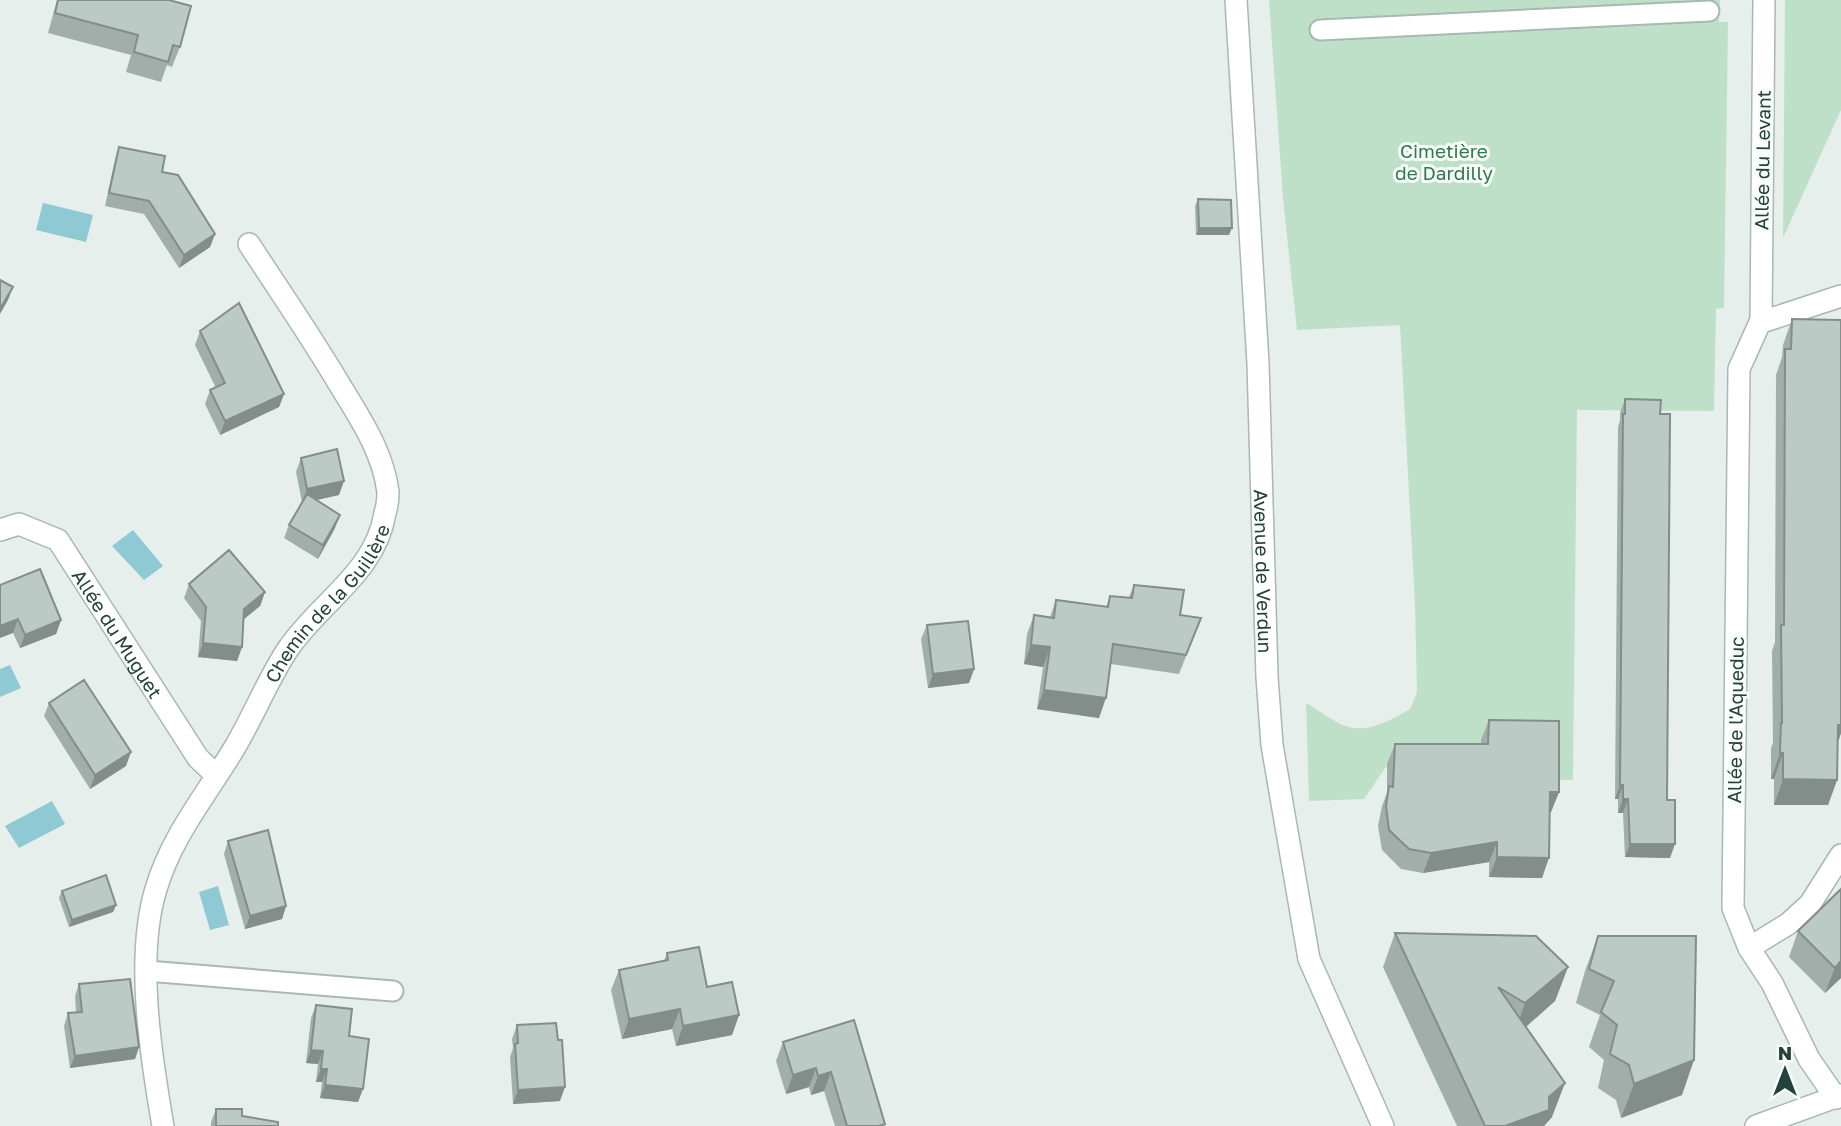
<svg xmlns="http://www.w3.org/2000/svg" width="1841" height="1126" font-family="'Golos Text',sans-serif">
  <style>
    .green { fill: #bfe0c8 }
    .water { fill: #8ec9d4 }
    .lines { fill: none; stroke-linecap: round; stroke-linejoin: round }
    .service-casing { stroke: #a8b8b2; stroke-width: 23 }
    .minor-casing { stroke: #a8b8b2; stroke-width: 24 }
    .tertiary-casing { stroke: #a8b8b2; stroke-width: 24 }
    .service { stroke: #fff; stroke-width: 19 }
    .minor { stroke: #fff; stroke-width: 21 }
    .tertiary { stroke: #fff; stroke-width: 21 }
    .wall { fill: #a1aea9 }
    .shaded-wall { fill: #838d89 }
    .building { fill: #bbcac4; stroke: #838d89; stroke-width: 2 }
    .labels { text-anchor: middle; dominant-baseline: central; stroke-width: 6; stroke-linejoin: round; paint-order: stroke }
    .park-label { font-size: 19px; fill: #2d7a4b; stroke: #f7fbf9 }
    .street-label { font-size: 19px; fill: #24423a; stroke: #f7fbf9 }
  </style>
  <rect width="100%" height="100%" fill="#e6efeb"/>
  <path class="green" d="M1269,0H1720L1719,22H1728L1724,308L1716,309L1714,411L1577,410L1573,780H1552L1482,740L1480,780L1388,764L1364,799L1309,801L1306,703C1317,709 1335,723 1346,726C1367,734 1393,719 1410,709L1417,692L1415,606L1400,325L1297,330L1283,198Z
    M1785,0H1841V110L1783,238Z"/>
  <path class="water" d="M43,203L93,215L86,242L36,230Z
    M133,530L163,566L144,580L112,546Z
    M10,665L21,688L0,697V669Z
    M52,801L65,824L19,848L5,826Z
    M218,886L229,925L210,930L199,892Z"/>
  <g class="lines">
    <g class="service-casing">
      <path id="service" d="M1320,30L1709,11
        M147,971L393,991"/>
    </g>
    <g class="minor-casing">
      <g id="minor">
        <path d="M1764,0L1761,320L1739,369L1733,908L1749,948L1772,983L1809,1059L1836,1098"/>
        <path d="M1761,320H1768L1841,296"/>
        <path id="s1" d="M0,530L19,524L58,540L198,758L216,775"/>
        <path d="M1749,948L1788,924L1810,904L1841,855"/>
        <path id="s2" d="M163,1126C151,1057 135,957 156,889C172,835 207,794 235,747C254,715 268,679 288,649C320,602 376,572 385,513C387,507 388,499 388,492C383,451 359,417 338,382C310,335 279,290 249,244"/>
        <path d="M1756,1126L1841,1095"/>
      </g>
    </g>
    <g class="tertiary-casing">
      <g id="tertiary">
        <path id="s3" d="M1236,0L1258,363L1267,677L1272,745L1309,959L1383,1126"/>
      </g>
    </g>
    <use href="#service" class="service"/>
    <use href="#minor" class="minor"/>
    <use href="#tertiary" class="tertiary"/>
  </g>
  <path class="wall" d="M57,0H169L180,47L172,67L167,65L161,82L126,72L131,55L48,33Z
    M119,147L162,172L215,234L210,247L179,268L144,214L105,206L115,160Z
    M1198,199L1229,235H1196L1195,206Z
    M1792,319L1841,733L1838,742L1837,780L1828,805H1774V779H1771V748L1773,743L1772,651L1775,642L1776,375L1782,357L1783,345Z
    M200,331L284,394L279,407L220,435L205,404L210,390L216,388L195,345Z
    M1625,399L1660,414L1667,800L1670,858L1625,857L1623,813H1618V799H1615L1618,427L1620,420V413Z
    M301,458L339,495L317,500L335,528L318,559L284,538L289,525L302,502L296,472Z
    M189,584L265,592L260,606L244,619L242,647L237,661L198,657L201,621L184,598Z
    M0,585L61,620L56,634L20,648L13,633Z
    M1134,585L1180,615L1201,618L1179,674L1111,664L1099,718L1037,709L1043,667L1024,664L1027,634L1034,615L1050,617L1056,600L1106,607L1110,596L1129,597Z
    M927,625L974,669L969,683L928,688L921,639Z
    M49,703L126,766L90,789L44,716Z
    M1489,720L1559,792L1551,812H1550L1542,878L1489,877V862L1423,873L1401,869L1382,850L1378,826L1382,806L1387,793V764L1395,744H1481V740Z
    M228,841L286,906L282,919L245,929L224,854Z
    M1841,889V978L1825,993L1789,957L1798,931Z
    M62,891L116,905L113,912L69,927L59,898Z
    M1395,933L1568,967L1555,1001L1526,1027L1552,1117L1544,1126H1457L1383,967Z
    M1598,936L1682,1095L1621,1118L1616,1100L1598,1088L1604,1060L1589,1047L1600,1015L1576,1003L1585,971Z
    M667,953L739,1015L732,1035L676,1046L672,1029L622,1039L611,990L619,970L664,961Z
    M79,984L139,1047L135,1059L70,1068L64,1026L68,1013L76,1012L75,996Z
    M316,1005L349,1036L358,1102L320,1098L322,1082H316L318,1064L306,1063L311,1018Z
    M854,1020L885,1126H835L824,1091L811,1095L809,1087L786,1094L776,1061L783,1042Z
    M517,1025L558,1040L560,1101L513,1104L510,1057L513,1048L512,1039Z
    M216,1109L242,1116L278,1126H211V1122Z"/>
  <path class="shaded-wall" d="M1199,228H1232L1229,235H1196Z
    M215,234L210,247L179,268L184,255Z
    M13,287L8,300L0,314V309Z
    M284,394L279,407L220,435L225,421Z
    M344,481L339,495L302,503L307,489Z
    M340,515L335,528L318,559L323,545Z
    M265,592L260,606L239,623L244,609Z
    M18,619L13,633L0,638V626Z
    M61,620L56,634L20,648L25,635Z
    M203,643L242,647L237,661L198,657Z
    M1031,645L1050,647L1043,667L1024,664Z
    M974,669L969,683L928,688L933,674Z
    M1044,690L1106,698L1099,718L1037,709Z
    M1838,725H1841V733L1835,750Z
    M131,752L126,766L90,789L95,775Z
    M1780,753H1783L1774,779H1771Z
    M1783,779L1837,780L1828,805H1774Z
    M1620,785H1623L1618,799H1615Z
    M1550,792H1559L1551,812H1543Z
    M1623,799H1628L1623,813H1618Z
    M1497,842L1489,862L1423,873L1431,853Z
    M1630,844H1675L1670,858L1625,857Z
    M1497,857L1549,858L1542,878L1489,877Z
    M116,905L113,912L69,927L72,920Z
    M286,906L282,919L245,929L250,916Z
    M1841,961V978L1825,993L1835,968Z
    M1568,967L1555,1001L1513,1038L1525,1003Z
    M680,1009L672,1029L622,1039L629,1019Z
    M739,1015L732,1035L676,1046L683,1026Z
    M139,1047L135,1059L70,1068L75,1056Z
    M311,1050L323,1051L318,1064L306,1063Z
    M1694,1060L1682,1095L1621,1118L1634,1084Z
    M816,1068L809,1087L786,1094L793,1075Z
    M321,1069H327L322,1082H316Z
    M831,1072L824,1091L811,1095L818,1076Z
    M1565,1083L1552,1117L1544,1126H1505L1549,1097Z
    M325,1085L363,1089L358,1102L320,1098Z
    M565,1087L560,1101L513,1104L518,1090Z"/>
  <path class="building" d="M58,0H169L191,6L180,47L173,45L168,62L134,52L138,35L55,13Z
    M119,147L165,156L162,172L178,175L215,234L184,255L149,201L109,193Z
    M1198,199L1231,200L1232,228H1199Z
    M0,280L13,287L0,309Z
    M239,303L284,394L225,421L210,390L225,383L200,331Z
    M1792,319L1841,320V725H1838L1837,780L1783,779V753H1780L1781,723H1782L1781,625H1784L1785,349H1791Z
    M1625,399L1661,400L1660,414H1670L1667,800H1675V844H1630L1628,799H1623V785H1620L1623,414H1625Z
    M337,449L344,481L307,489L301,458Z
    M307,494L340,515L323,545L289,525Z
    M229,550L265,592L244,609L242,647L203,643L206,607L189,584Z
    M40,569L61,620L25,635L18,619L0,626V585Z
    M1134,585L1184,590L1180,615L1201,618L1186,655L1113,644L1106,698L1044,690L1050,647L1031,645L1034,615L1054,618L1056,600L1108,607L1110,596L1132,598Z
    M968,621L974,669L933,674L927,625Z
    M84,680L131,752L95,775L49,703Z
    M1489,720L1559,721V792H1550L1549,858L1497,857V842L1431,853L1409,849L1389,830L1386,806L1389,786L1393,787L1395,744H1488Z
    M268,830L286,906L250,916L228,841Z
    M106,875L116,905L72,920L62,891Z
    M1841,889V961L1835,968L1798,931Z
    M1395,933L1536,936L1568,967L1525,1003L1498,987L1565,1083L1549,1097V1110L1505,1126H1485Z
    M1598,936H1696L1694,1060L1634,1084L1629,1065L1610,1054L1617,1025L1601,1012L1614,981L1589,969Z
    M699,947L707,987L732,982L739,1015L683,1026L680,1009L629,1019L619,970L668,960L667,953Z
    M130,979L139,1047L75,1056L68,1013L82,1012L79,984Z
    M316,1005L352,1009L349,1036L369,1039L363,1089L325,1085L327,1069H321L323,1051L311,1050Z
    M854,1020L885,1124L879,1126H847L831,1072L818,1076L816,1068L793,1075L783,1042Z
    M556,1023L558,1040H562L565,1087L518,1090L515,1044L518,1043L517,1025Z
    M216,1109H242V1116L278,1122V1126H216Z"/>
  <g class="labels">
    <g class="park-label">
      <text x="1444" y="150">Cimetière<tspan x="1444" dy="22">de Dardilly</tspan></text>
    </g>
    <g class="street-label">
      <text transform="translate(1762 160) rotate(-89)">Allée du Levant</text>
      <text stroke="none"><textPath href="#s3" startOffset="572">Avenue de Verdun</textPath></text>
      <text stroke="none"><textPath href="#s2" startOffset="574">Chemin de la Guillère</textPath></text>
      <text stroke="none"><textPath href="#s1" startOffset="173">Allée du Muguet</textPath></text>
      <text transform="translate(1735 720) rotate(-89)">Allée de l'Aqueduc</text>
    </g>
  </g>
  <g transform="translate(1785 1070)" stroke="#f7fbf9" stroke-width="5" paint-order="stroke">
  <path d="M0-5L12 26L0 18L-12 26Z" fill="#24423a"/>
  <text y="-10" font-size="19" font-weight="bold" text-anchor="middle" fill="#24423a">N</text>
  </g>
</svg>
